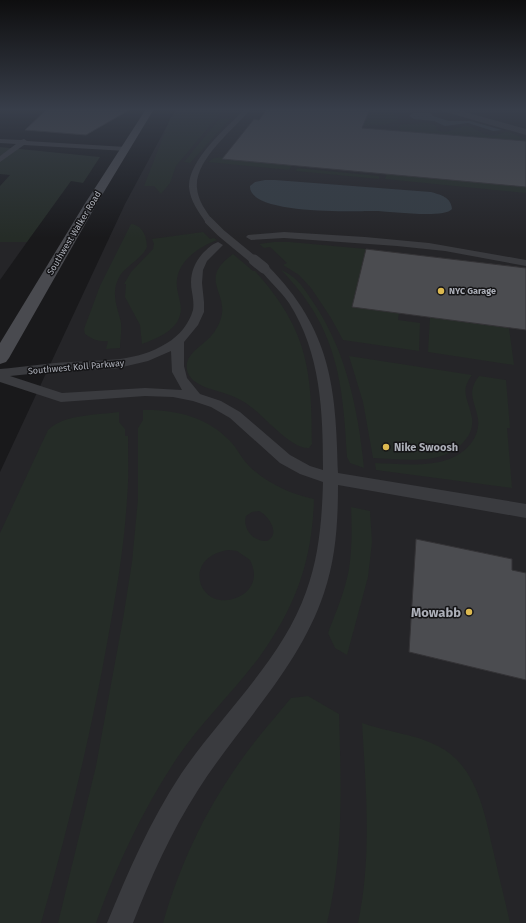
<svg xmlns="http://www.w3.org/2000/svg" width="526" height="923" font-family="'Fira Sans',sans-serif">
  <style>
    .built { fill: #252528 }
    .green { fill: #252c27; fill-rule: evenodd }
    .water { fill: #353d44 }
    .building { fill: #4b4c50; stroke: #343336 }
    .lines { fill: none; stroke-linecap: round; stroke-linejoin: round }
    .service { fill: #3a3b3f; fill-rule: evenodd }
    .pedestrian { fill: #3a3b3f; fill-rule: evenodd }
    .secondary { fill: #494a4f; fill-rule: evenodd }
    .service-bridge-far1 { stroke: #3a3b3f; stroke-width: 8 }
    .service-bridge { stroke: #3a3b3f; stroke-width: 11 }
    .poi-dot { fill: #dcb950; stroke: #141416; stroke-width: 1.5 }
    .labels { text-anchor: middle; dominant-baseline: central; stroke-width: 3; stroke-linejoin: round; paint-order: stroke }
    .far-street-label { font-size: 9px; fill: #adb0b9; stroke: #141416 }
    .far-poi-label { font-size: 9px; font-weight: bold; fill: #adb0b9; stroke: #141416; text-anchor: start }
    .poi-label { font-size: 11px; font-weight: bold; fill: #adb0b9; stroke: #141416; text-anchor: start }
    .near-poi-label { font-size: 13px; font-weight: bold; fill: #adb0b9; stroke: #141416; text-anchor: end }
  </style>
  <rect width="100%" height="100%" fill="#19191b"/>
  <path class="built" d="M176,109H526V923H0V472L125,204Z
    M0,242H27L0,280Z"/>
  <path class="green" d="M178,109H224L176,166L170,183L161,194L154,186H144L170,119Z
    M370,109H399L389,111L400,119L385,125L363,126Z
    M220,118L230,119L190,163L184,162Z
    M430,123L437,126L436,129C447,137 455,126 467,126C474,127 480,133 487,135C497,137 503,131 509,132C515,133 520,138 526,139V141L401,131L399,126L403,124Z
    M0,147L100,157L83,183L71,181L27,242H0V186L10,175L0,174Z
    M224,157L292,165L289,170L208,162L214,158Z
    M297,168L379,176V179L296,171Z
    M387,174L526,187V193L385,179Z
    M131,224C142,225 147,236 147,247C142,258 129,264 121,274C109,293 118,307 121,323C122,331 120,340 120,348L106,349L108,341C98,342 92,339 85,334L84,329L100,286Z
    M203,232L210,239L214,238L217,240C197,248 174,263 177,288C178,297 183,306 180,315C176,331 156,339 142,344L140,325L125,297L126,284H124L131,272L153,249L154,244L152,239Z
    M274,242H290L366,249L352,307L399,313L398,320L420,323L419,351L343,340L331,318L311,288L299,275L283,265L287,263L270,247L264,248L259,244Z
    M233,254L253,271H255C307,329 312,368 312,444L309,448C292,450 265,417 251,407C245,402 239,399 232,396C219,390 194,388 188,373C182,358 197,349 206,341C212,336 217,329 220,321C231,292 196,281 233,254Z
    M281,270C294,275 302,285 309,296C345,346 358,407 364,468L350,463L347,457C343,381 337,327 281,270Z
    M430,317L509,328L514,365L428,352Z
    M349,356L472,375C459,392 469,400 472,418C473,426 471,433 466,439C446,467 403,459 373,458L363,402Z
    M479,376L506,380L510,428H507L512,488L376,470L375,463C407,464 451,471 472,442C477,435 479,427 478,419C475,401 466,393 479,376Z
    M143,410C174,409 208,417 230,441C238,449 242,460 251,468C269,484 290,494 314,499C312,563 295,608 258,659C233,692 203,721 179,755C144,807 117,864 96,923H58L96,766L123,619L132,562L138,499V428L143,420ZM259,511C269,516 281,534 267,541C254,542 242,529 246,516L252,512ZM229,550L237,551L250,560C255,571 256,579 249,589C245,594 239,597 233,599C197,609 182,556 229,550Z
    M119,412V422L125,429V436H128C128,457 129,478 127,499C124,550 115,600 106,649C89,742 67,833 41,923H0V533L48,430C64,414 98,415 119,412Z
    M351,507L370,511L372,542L368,577L347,655L335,648L328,633C336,612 345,591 349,569C352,549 352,528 351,507Z
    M308,696L339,714C341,784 344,854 327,923H163C179,867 204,813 237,766C253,742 273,720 291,698Z
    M362,723C387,732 415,734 438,746C478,766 485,816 494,854C499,877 505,900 510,923H358C372,857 366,790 362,723Z"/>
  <path class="water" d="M430,113L433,116L449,121H470L502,130L493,131L468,123L445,126L434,121L414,119L409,116L414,113Z
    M265,180H275L431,192C441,195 451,197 452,209C444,219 389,211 374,211C355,211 248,215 250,186L255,182Z"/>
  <path class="building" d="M47,109H131L86,135L25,130Z
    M267,109H370L362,128L526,141V187L222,159L254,119L259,120Z
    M366,249L526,268V330L352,307Z
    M416,539L512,559V570L526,573V680L409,652Z"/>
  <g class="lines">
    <path class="service" d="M245,109H251C234,129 194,160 197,188C198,201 206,211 213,221L209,224L206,223C199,212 190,201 189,187C188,160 227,127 245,109Z
      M0,139L21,140L24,139L27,141L126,147L129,149L126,151L24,145L0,162V156L16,144L0,143Z
      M284,232L365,237L429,243L526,260V266L445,251L397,246L284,238L251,240L246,237L248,235Z
      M218,242L223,245L207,261L203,270L202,283L204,302V312L198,325L184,342V366L187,378L200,394L221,401L240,412L290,455L310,466L323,470C323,412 321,353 289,303C280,290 268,280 259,268L260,266H268C331,330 336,387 338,473L526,504V518L338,485C338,521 336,558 324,593C299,668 240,724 198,790C171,832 151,877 133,923H107C128,872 150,821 181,774C221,715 282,660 306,592C319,557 322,519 323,482L300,474L280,463L230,418L211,407L193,401L173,397L145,396L61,402L0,382V369C23,367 47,363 70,362C104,360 137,362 167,343C179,336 189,324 193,310C194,304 193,298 192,292C189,277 193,264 203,253C207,249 212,244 218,242ZM171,351L172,372L182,390L145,388L62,393L10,376L70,370L114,369L148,361Z"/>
    <path class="pedestrian" d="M441,109H454L526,129V135L442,111Z"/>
    <path class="secondary" d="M146,109H154L96,205L9,358L6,362L0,364V343L84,205Z"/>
    <path class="service-bridge-far1" d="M209,221L221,233L255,261"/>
    <path class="service-bridge" d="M254,260L264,268"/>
  </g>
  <linearGradient id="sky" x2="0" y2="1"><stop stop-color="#0e0e0f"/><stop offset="0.46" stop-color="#383e4a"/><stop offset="1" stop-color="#383e4a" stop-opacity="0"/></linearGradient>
  <rect width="526" height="238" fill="url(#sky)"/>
  <g class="poi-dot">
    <circle cx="441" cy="291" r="4"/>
    <circle cx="386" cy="447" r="4"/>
    <circle cx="469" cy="612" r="4"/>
  </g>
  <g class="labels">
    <g class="far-street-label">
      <text transform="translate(74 233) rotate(-59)">Southwest Walker Road</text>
      <text transform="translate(76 367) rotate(-5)">Southwest Koll Parkway</text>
    </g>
    <g class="far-poi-label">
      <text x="449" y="291">NYC Garage</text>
    </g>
    <g class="poi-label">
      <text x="394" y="447">Nike Swoosh</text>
    </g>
    <g class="near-poi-label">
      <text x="461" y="612">Mowabb</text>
    </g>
  </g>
</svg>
